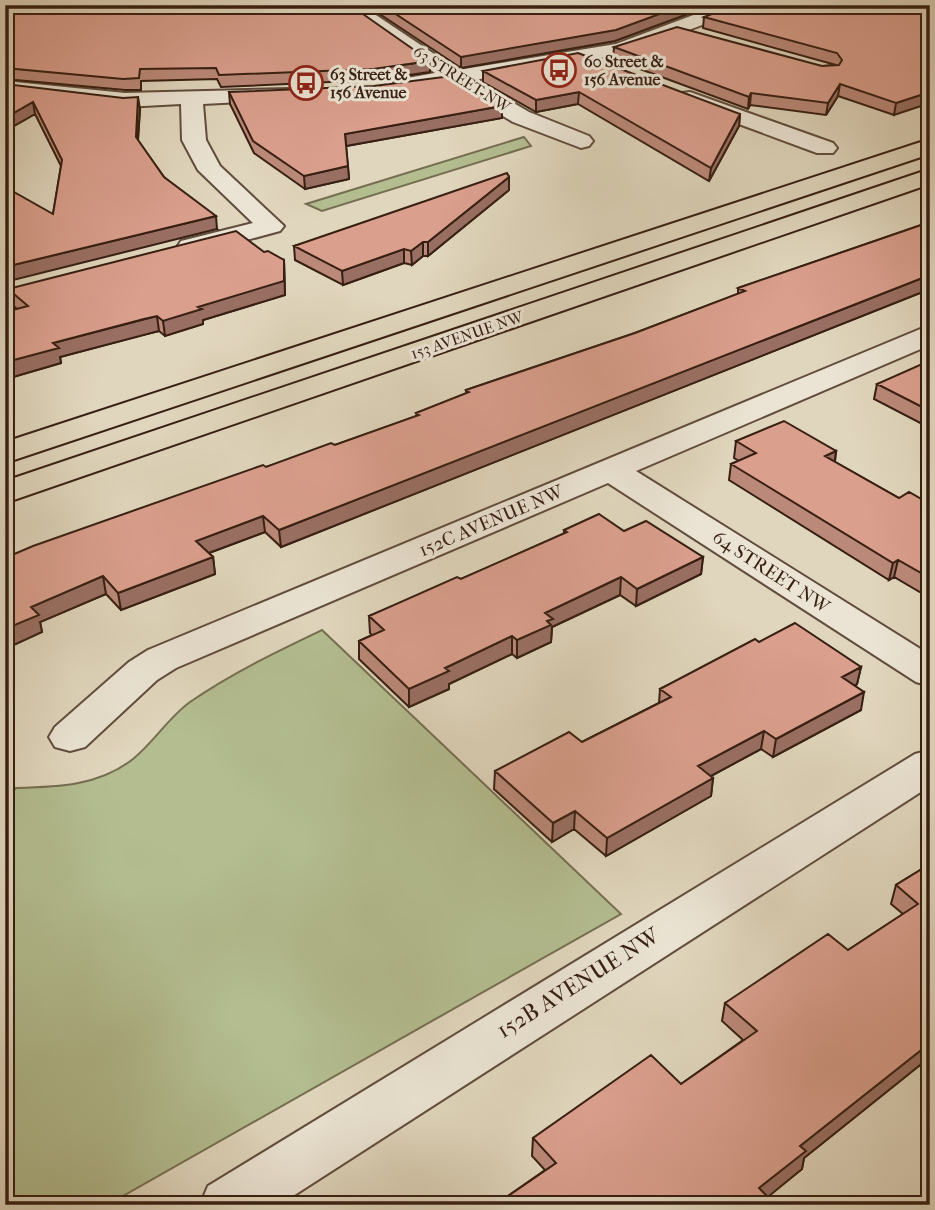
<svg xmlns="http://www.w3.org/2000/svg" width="935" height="1210" font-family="'IM FELL French Canon',serif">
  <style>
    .green { fill: #b3bd90; stroke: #756e51; stroke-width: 2 }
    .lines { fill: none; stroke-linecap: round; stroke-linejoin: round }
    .minor-casing { stroke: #614d3d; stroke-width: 4 }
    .major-casing { stroke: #371f12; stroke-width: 4 }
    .minor { fill: #ebe4d4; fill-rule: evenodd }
    .major { fill: #e0d6bd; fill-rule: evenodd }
    .wall { fill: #bb8979; stroke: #371f12; stroke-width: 2 }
    .shaded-wall { fill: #996f63; stroke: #371f12; stroke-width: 2 }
    .building { fill: #da9f8d; stroke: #371f12; stroke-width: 2 }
    .labels { text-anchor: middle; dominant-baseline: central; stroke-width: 6; stroke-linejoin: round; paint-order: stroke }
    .far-poi-label { font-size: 16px; font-weight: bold; fill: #371f12; stroke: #ebe4d4; text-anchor: start }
    .far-street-label { font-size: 16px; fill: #371f12; stroke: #ebe4d4 }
    .street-label { font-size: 19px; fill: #371f12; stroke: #ebe4d4 }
    .near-street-label { font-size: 23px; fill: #371f12; stroke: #ebe4d4 }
  </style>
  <rect width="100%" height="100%" fill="#e0d6bd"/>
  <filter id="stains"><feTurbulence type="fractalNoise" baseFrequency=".00286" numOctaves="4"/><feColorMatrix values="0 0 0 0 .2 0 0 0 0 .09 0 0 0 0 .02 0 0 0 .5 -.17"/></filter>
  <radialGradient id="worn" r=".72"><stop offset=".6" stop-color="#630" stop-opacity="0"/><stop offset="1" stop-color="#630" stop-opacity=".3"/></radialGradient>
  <path class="green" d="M524,137L531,146L322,211L306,204Z
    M322,630L621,914L107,1205H5V799L16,788C57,787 99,786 133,759C154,742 168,718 190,702C232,673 276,652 322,630Z"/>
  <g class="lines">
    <g class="minor-casing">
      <path id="minor" d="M339,5H361L458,70L616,44L720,5H747L745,9L627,53L474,80L529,112L589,136L593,141L589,146L581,148L513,122L450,84L404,91L396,90L393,85L396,80L435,73Z
        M5,81L125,93L290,89L293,94L290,99L282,100L203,104L206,140L220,166L284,226L280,231L199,253L190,255L181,253L177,247L181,241L253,223L198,170L182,140L181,104L125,107L5,93Z
        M690,92L833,143L837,148L833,153H817L682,103L679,98L682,93Z
        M930,325V345L636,471L930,655V686L916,682L608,483L176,668L157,680L85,747L70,751L55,747L49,737L55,727L129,662L148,650Z
        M930,750V786L279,1205H200L208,1186L915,754Z"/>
    </g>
    <g class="major-casing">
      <path id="major" d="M930,139V154L5,463V442Z
        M930,169V184L5,503V481Z"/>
    </g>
    <use href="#minor" class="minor"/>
    <use href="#major" class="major"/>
  </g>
  <path class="wall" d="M5,5L430,72L374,80L221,87L217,79L141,81V90H125L5,79Z
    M366,5H712L615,41L461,68Z
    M930,5L894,115L838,96L826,115L750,105L748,109L613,59L614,47L822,66L836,65L703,28L704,17Z
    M483,71L740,114L739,126L709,181L578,104L536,112L483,82Z
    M5,84L140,109L138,141L164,177L217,229L53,214L61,166L35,114L5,131Z
    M229,92L502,106V118L346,146L349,179L305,189L254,153L230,104Z
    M509,190L428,256H423L412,265L404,263L343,285L295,260L294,246Z
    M930,222V289L281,547L265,532L209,553L213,557L215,574L121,610L106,594L40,622L42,632L5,649V558L266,467L335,445L417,416L416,413L466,394V390L635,333L738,294V288Z
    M264,252L284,260L285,295L203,320V324L165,336L159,331L146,334L60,357L61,363L13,377L10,373L5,374V312L17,309L10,303L8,289Z
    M930,368V428L874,399L877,384Z
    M736,441L836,451L835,462L899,498L930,504V598L894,577L889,580L729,480L731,464L739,461L734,458Z
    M564,530L624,531L703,557L701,574L636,606L620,595L552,627L551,642L517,658L512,654L449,684V689L409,707L359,659V641L372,635L370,633L369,616L461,579L564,534Z
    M759,642L861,667L857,684L855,686L861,710L773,757L761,749L711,776L713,778L711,796L606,856L574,829L552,842L494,789L495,771L582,742L659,703L660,689Z
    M930,864V1057L804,1158L802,1169L767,1197L770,1199L769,1205H495L545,1170L532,1156L533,1138L681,1084L743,1040L722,1021L725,1003L848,950L903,914L891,904L896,885Z"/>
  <path class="shaded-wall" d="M684,5H712L615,41L461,68V57Z
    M430,61V72L374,80L373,69Z
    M840,84L838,96L826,115L828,103Z
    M579,92L578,104L536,112V100Z
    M930,92V103L894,115L896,103Z
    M751,93L750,105L748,109L749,97Z
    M138,97L140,109L137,150L136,137Z
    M33,102L35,114L5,131V118Z
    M502,106V118L346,146L345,134Z
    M740,114L739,126L709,181L711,168Z
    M348,166L349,179L305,189L304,176Z
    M509,177V190L428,256V242Z
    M216,216L217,229L5,282V267Z
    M423,242V256L412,265L411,251Z
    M404,249V263L343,285L342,271Z
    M284,260L285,295L203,320V324L165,336L163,321Z
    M930,275V289L281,547L279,530Z
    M157,316L159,331L60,357L61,363L13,377L10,361L53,343Z
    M7,357L10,373L5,374V358Z
    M836,451L834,467L825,456Z
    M263,516L265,532L198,557L196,541Z
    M213,557L215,574L121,610L118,593Z
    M703,557L701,574L636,606L637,589Z
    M898,560L894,577L889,580L893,563Z
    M103,576L106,594L40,622L42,632L5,649V629L31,607Z
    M621,577L620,595L552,627L551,642L517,658V640L545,613Z
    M512,636V654L449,684V689L409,707V689L445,668Z
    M861,667L857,684L839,695L842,677Z
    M864,692L861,710L773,757L776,739Z
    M764,731L761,749L696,784L698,766Z
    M713,778L711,796L606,856L607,838Z
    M575,811L574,829L552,842L553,823Z
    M930,1043V1057L804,1158L802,1169L758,1205L759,1188L800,1146Z"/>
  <path class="building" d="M5,5H350L430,61L373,69L219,75L216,68L140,69L139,78L123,79L5,68Z
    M382,5H684L616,30L461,57Z
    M735,5H930V92L896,103L840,84L828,103L751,93L749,97L614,47L677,27L822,66L839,65L842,60L837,53L704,17Z
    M578,53L740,114L711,168L579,92L536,100L483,71Z
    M451,76L502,106L345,134L348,166L304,176L253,141L229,92L374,86Z
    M5,84L123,98L138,97L136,137L164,177L216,216L5,267V187L53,214L62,160L33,102L5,118Z
    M507,173L509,177L428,242H423L411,251L404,249L342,271L294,246Z
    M930,222V275L279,530L263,516L196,541L213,557L118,593L103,576L31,607L39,615L5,629V558L33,546L263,465L266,467L331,443L335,445L419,415L416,413L469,392L466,390L635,333L745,291L738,288Z
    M236,231L264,252L268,251L284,260V281L198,307L202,309L163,321L157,316L144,319L53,343L59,348L10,361L7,357L5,358V312L28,306L8,289Z
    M922,364L930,368V411L877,384Z
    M784,421L836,451L825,456L899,498L909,492L930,504V578L898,560L893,563L731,464L756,453L736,441Z
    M599,514L624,531L646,521L703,557L637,589L621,577L545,613L553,619L547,621L551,625L517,640L512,636L445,668L449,671L409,689L359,641L384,630L369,616L457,577L461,579L567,532L564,530Z
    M795,623L861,667L842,677L864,692L776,739L764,731L698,766L713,778L607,838L575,811L553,823L495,771L569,732L582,742L671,697L660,689L755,639L759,642Z
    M930,864V1043L800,1146L806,1151L759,1188L770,1199L763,1205H722L720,1204L719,1205H495L556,1163L533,1138L651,1055L681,1084L757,1031L725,1003L828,934L848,950L918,904L896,885Z"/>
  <defs>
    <g id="bus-ring" transform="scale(1.75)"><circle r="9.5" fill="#ebe4d4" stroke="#8f2418" stroke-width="1.5"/><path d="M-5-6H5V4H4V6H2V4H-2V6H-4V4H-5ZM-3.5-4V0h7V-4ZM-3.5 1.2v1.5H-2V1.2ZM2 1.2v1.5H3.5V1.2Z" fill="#8f2418"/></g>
  </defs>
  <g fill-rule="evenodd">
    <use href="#bus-ring" x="559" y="70"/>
    <use href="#bus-ring" x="306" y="83"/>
  </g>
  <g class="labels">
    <g class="far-poi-label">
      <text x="584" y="61">60 Street &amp;<tspan x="584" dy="18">156 Avenue</tspan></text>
      <text x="330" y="74">63 Street &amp;<tspan x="330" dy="18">156 Avenue</tspan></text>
    </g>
    <g class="far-street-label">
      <text transform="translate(462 79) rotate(32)">63 STREET NW</text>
      <text transform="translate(467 335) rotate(-19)">153 AVENUE NW</text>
    </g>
    <g class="street-label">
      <text transform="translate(491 521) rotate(-23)">152C AVENUE NW</text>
      <text transform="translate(771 572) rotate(33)">64 STREET NW</text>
    </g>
    <g class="near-street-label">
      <text transform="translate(578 983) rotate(-32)">152B AVENUE NW</text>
    </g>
  </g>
  <rect width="935" height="1210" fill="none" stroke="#e0d6bd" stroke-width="28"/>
  <rect x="7" y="7" width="921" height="1196" fill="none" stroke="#371f12" stroke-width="3.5"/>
  <rect x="14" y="14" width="907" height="1182" fill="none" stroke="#371f12" stroke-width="2"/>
  <rect width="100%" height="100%" filter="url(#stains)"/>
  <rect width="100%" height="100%" fill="url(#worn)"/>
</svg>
